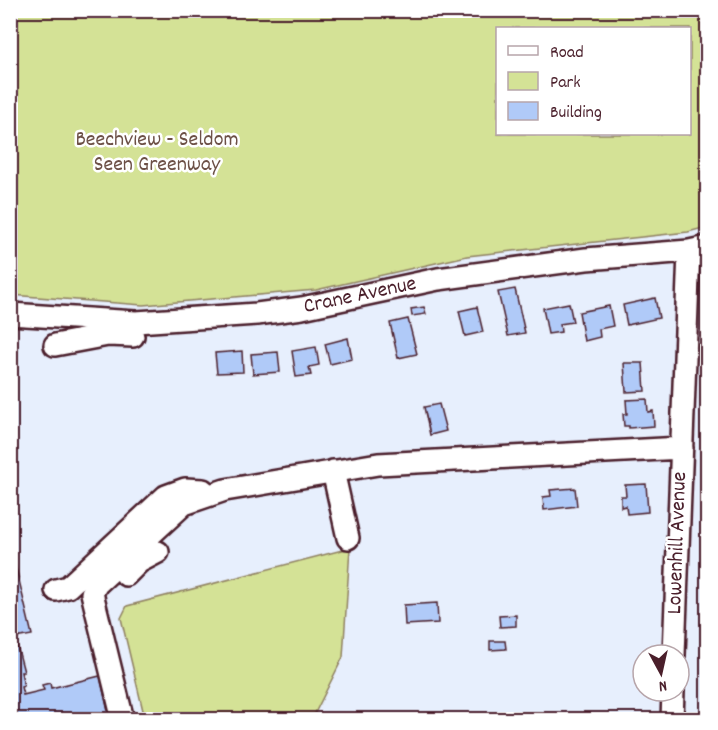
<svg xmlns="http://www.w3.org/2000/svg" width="718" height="730" font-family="Dekko,sans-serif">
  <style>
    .green { fill: #d4e296; stroke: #8f8060; stroke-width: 1.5; fill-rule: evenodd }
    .building { fill: #b0caf8; stroke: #4a1f2b; stroke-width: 1.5 }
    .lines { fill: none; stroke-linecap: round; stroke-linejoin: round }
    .minor-casing { stroke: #4a1f2b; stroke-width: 26 }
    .minor { stroke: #fff; stroke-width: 21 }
    .labels { text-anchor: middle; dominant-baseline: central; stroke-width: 5; stroke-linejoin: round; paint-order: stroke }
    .park-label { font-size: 22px; fill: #6c5046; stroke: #fff }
    .street-label { font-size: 22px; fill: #4a1f2b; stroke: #fff }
  </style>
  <rect width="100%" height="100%" fill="#e7effd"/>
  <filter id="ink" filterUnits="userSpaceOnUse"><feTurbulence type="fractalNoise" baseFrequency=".0167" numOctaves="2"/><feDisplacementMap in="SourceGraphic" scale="12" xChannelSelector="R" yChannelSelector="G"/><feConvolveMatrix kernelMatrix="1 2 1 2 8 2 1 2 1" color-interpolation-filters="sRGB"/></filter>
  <g filter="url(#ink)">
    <path class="green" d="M10,11H707V227L688,232L467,256L316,290L143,305L11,295ZM498,28H690V134H498Z
      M350,548L343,657L312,719H145L121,618L127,606Z"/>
    <path class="building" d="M515,289L525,333L508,336L498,292Z
      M655,298L659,318L627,325L623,305Z
      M569,303L573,322L560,324L561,332L548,334L543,308Z
      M609,306L613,326L599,329L600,337L584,341L579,312Z
      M424,307L426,314L412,316L411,309Z
      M477,307L483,332L465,336L459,311Z
      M408,319L417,354L398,358L390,323Z
      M348,338L352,359L330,364L325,344Z
      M316,347L319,365L309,367L311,375L296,377L292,351Z
      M242,351L243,372L217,373L215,353Z
      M278,352L280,372L253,374L251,354Z
      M624,363H643L645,391L626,392Z
      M647,399L648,412L653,411L654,426L629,428V426H624L623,414H627L626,400Z
      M439,404L446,431L430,435L424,407Z
      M646,484L648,512L627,514L626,506L621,507V496H626L625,485Z
      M575,488L577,506L544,510L543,497L551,496L550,490Z
      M13,555L32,635L15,638L24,672H21L24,686L21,687L23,695L44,690L42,685L50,683L51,688L100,676L110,720H10V556Z
      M437,603L438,623L405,625L404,605Z
      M516,615V626L500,627L499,616Z
      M490,641H505L506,649L490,650Z"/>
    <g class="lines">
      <g class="minor-casing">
        <path id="minor" d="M10,314L136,322L257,314L302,308L438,279L586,259L689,251L708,247
          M55,345L108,335L133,336
          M333,471L348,538
          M126,575L139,562L158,552
          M56,590L68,587L166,496L185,489L203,490
          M674,655L689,251
          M123,720L92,593L97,584L184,504L225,490L378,464L682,448
          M672,720L673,691"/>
      </g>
      <use href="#minor" class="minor"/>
    </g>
  </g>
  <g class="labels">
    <g class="park-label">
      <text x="157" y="140">Beechview - Seldom<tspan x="157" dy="25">Seen Greenway</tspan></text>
    </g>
    <g class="street-label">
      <text transform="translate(360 296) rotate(-12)">Crane Avenue</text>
      <text transform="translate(678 543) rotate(-88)">Lowenhill Avenue</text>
    </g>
  </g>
  <rect width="718" height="730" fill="none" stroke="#fff" stroke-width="36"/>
  <rect x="18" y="18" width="682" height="694" fill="none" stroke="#4a1f2b" stroke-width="2" filter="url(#ink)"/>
  <rect x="496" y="27" width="195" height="108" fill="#ffffff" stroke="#b7a5aa" stroke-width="1.5"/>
  <rect x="508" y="46" width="30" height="9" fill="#ffffff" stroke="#b7a5aa" stroke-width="1.5"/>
  <text x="550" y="57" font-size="18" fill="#4a1f2b">Road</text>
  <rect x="508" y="72" width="30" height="18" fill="#d4e296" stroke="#b7a5aa" stroke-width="1.5"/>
  <text x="550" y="87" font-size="18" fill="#4a1f2b">Park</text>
  <rect x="508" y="102" width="30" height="18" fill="#b0caf8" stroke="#b7a5aa" stroke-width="1.5"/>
  <text x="550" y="117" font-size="18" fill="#4a1f2b">Building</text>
  <g transform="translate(661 673) rotate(172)"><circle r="28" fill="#ffffff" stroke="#b7a5aa" stroke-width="1.5"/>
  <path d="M0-4.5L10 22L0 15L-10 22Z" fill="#4a1f2b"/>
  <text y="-9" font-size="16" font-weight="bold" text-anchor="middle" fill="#4a1f2b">N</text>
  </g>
</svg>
